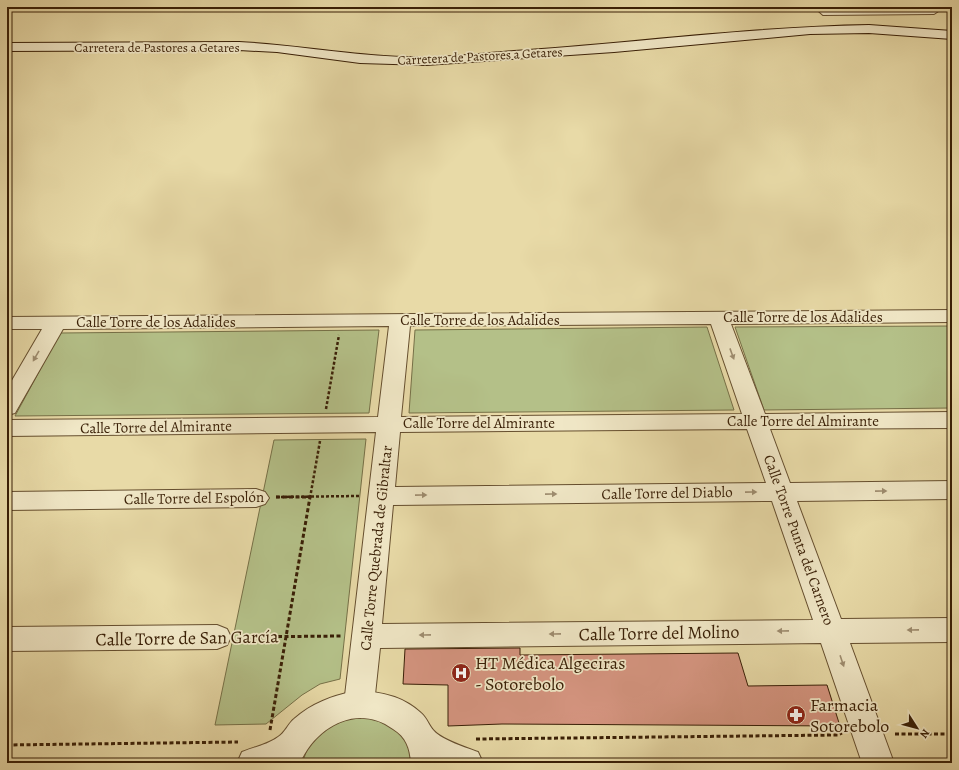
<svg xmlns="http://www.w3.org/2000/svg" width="959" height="770" font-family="Alegreya,serif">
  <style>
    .green { fill: #b4c088; stroke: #767047 }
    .building { fill: #d4947f; stroke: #391f06 }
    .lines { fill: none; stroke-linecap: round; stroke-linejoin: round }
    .service-casing { stroke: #654e2e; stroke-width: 2 }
    .minor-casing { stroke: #654e2e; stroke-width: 2 }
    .tertiary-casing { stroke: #654e2e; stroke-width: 2 }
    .secondary-casing { stroke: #391f06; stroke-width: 2 }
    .path-far1 { stroke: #391f06; stroke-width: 2.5; stroke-dasharray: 3 2; stroke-linecap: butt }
    .path { stroke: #391f06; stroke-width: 3; stroke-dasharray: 4 2.5; stroke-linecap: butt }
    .service { fill: #f0e7c6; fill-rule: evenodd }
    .minor { fill: #f0e7c6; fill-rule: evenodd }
    .tertiary { fill: #f0e7c6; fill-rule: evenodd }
    .secondary { fill: #f0e7c6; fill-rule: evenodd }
    .oneway { fill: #9e8d70 }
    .labels { text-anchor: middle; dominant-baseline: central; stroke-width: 3.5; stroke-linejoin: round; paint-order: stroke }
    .far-street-label { font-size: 13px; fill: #391f06; stroke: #f0e7c6 }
    .street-label { font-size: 15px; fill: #391f06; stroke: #f0e7c6 }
    .near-street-label { font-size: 18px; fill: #391f06; stroke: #f0e7c6 }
    .near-poi-label { font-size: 18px; fill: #391f06; stroke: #f0e7c6; text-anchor: start }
  </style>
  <rect width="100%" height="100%" fill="#e8daa7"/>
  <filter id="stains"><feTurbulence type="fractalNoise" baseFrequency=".005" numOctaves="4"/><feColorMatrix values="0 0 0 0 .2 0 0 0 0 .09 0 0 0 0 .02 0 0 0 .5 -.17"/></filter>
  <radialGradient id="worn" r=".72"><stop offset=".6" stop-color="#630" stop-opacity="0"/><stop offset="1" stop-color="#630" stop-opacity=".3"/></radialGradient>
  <path class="green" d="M952,326V408L764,410L735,327Z
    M707,327L734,410L409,413L415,330Z
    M379,330L369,413L15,416L60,333Z
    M366,439L340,679L320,684L302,695L266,724L215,725L274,440Z
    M363,716L391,724L409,745L413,763H303C308,733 336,720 363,716Z"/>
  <path class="building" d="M520,648V655L738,653L748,686L827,685L840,726L502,724L448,726V685L403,684L405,649Z"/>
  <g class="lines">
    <g class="service-casing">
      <path id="service" d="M814,7H821L825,11L933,10L932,7H938L940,10L934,14L823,15Z"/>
    </g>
    <g class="minor-casing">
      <path id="minor" d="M952,310V322L731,324L765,414L952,412V428L770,429L790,483L952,481V499L797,501L841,619L952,618V642L850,643L894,763H862L821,643L380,648L374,704L370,714L359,718L348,714L344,704L376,432L7,436V420L378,417L389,326L63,329L15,413L7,415V389L42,329H7V317ZM711,324L742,414L401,417L410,326ZM747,429L766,483L395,487L400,432ZM772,501L813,620L382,624L393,505Z
        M256,489L265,492L269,498L265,504L256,507L7,510V492Z
        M217,625L227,629L231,637L227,645L217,649L7,651V627Z"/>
    </g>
    <g class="tertiary-casing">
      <path id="tertiary" d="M355,691C379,691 403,696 421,713C427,718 429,726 434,731C442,740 467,748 478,752L483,763H411C410,748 406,737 393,729C358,703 316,726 300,763H237L242,752C254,747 267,745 278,737C285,733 288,724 294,719C312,703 332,696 355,691Z"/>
    </g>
    <g class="secondary-casing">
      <path id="secondary" d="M869,25L952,31V39L869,33L810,34L614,52L426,65L360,63L277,52L239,50L7,51V43L239,42C301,45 363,58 426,57C455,57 485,53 514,51C632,43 751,27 869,25Z"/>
    </g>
    <path class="path-far1" d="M326,409L339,335
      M276,497L359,496
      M310,498L320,441"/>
    <path class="path" d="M276,497H311
      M239,637L342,636
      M270,730L310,497
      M895,734H952
      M476,739L838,735L842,733
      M7,745L238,742"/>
    <use href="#service" class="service"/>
    <use href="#minor" class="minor"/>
    <use href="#tertiary" class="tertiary"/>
    <use href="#secondary" class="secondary"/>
  </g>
  <defs><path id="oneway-solid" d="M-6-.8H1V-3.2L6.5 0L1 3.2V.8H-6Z"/></defs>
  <g class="oneway">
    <use href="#oneway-solid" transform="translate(732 354) rotate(70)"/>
    <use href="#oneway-solid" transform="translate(36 356) rotate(120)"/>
    <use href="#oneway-solid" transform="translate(881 491) rotate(-1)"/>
    <use href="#oneway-solid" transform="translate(751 492) rotate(-1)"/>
    <use href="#oneway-solid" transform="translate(551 494) rotate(-1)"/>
    <use href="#oneway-solid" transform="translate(421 495) rotate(-1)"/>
    <use href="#oneway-solid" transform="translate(913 630) rotate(179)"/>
    <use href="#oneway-solid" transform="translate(783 631) rotate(179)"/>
    <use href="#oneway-solid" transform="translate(555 634) rotate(179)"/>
    <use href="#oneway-solid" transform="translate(425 635) rotate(179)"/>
    <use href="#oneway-solid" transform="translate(842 661) rotate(71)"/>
  </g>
  <defs>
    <g id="hospital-disc" transform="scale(1)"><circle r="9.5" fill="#8f2418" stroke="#f0e7c6"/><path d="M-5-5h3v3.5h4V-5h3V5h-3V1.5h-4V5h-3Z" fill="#fff"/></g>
    <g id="pharmacy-disc" transform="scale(1)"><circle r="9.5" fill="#8f2418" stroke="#f0e7c6"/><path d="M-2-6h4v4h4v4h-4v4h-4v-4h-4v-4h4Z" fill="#fff"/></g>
  </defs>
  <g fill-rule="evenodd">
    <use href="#hospital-disc" x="461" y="673"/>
    <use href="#pharmacy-disc" x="796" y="715"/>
  </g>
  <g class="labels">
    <g class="far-street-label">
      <text x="157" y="47">Carretera de Pastores a Getares</text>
      <text transform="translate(480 56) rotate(-3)">Carretera de Pastores a Getares</text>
    </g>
    <g class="street-label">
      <text x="803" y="317">Calle Torre de los Adalides</text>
      <text x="480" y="320">Calle Torre de los Adalides</text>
      <text x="156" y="322">Calle Torre de los Adalides</text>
      <text x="803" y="421">Calle Torre del Almirante</text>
      <text x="479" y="423">Calle Torre del Almirante</text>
      <text transform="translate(156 427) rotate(-1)">Calle Torre del Almirante</text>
      <text transform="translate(667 493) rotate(-1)">Calle Torre del Diablo</text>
      <text transform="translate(194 498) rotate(-1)">Calle Torre del Espolón</text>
      <text transform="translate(799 540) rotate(70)">Calle Torre Punta del Carnero</text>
      <text transform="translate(376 548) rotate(-84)">Calle Torre Quebrada de Gibraltar</text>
    </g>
    <g class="near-street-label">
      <text transform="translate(659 633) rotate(-1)">Calle Torre del Molino</text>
      <text transform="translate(187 638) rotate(-1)">Calle Torre de San García</text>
    </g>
    <g class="near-poi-label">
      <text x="475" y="663">HT Médica Algeciras<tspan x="475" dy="21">- Sotorebolo</tspan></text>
      <text x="810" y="705">Farmacia<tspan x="810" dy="21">Sotorebolo</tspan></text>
    </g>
  </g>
  <rect width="959" height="770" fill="none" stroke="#e8daa7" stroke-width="24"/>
  <rect x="8" y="8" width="943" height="754" fill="none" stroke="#391f06" stroke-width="2"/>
  <rect x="12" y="12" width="935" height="746" fill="none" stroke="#391f06"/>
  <g transform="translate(917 728) rotate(126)" stroke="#f0e7c6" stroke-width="3" paint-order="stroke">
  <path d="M0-3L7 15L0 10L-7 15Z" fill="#391f06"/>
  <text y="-6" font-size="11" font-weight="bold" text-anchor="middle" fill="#391f06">N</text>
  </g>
  <rect width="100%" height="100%" filter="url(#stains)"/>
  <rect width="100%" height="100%" fill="url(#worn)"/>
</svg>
